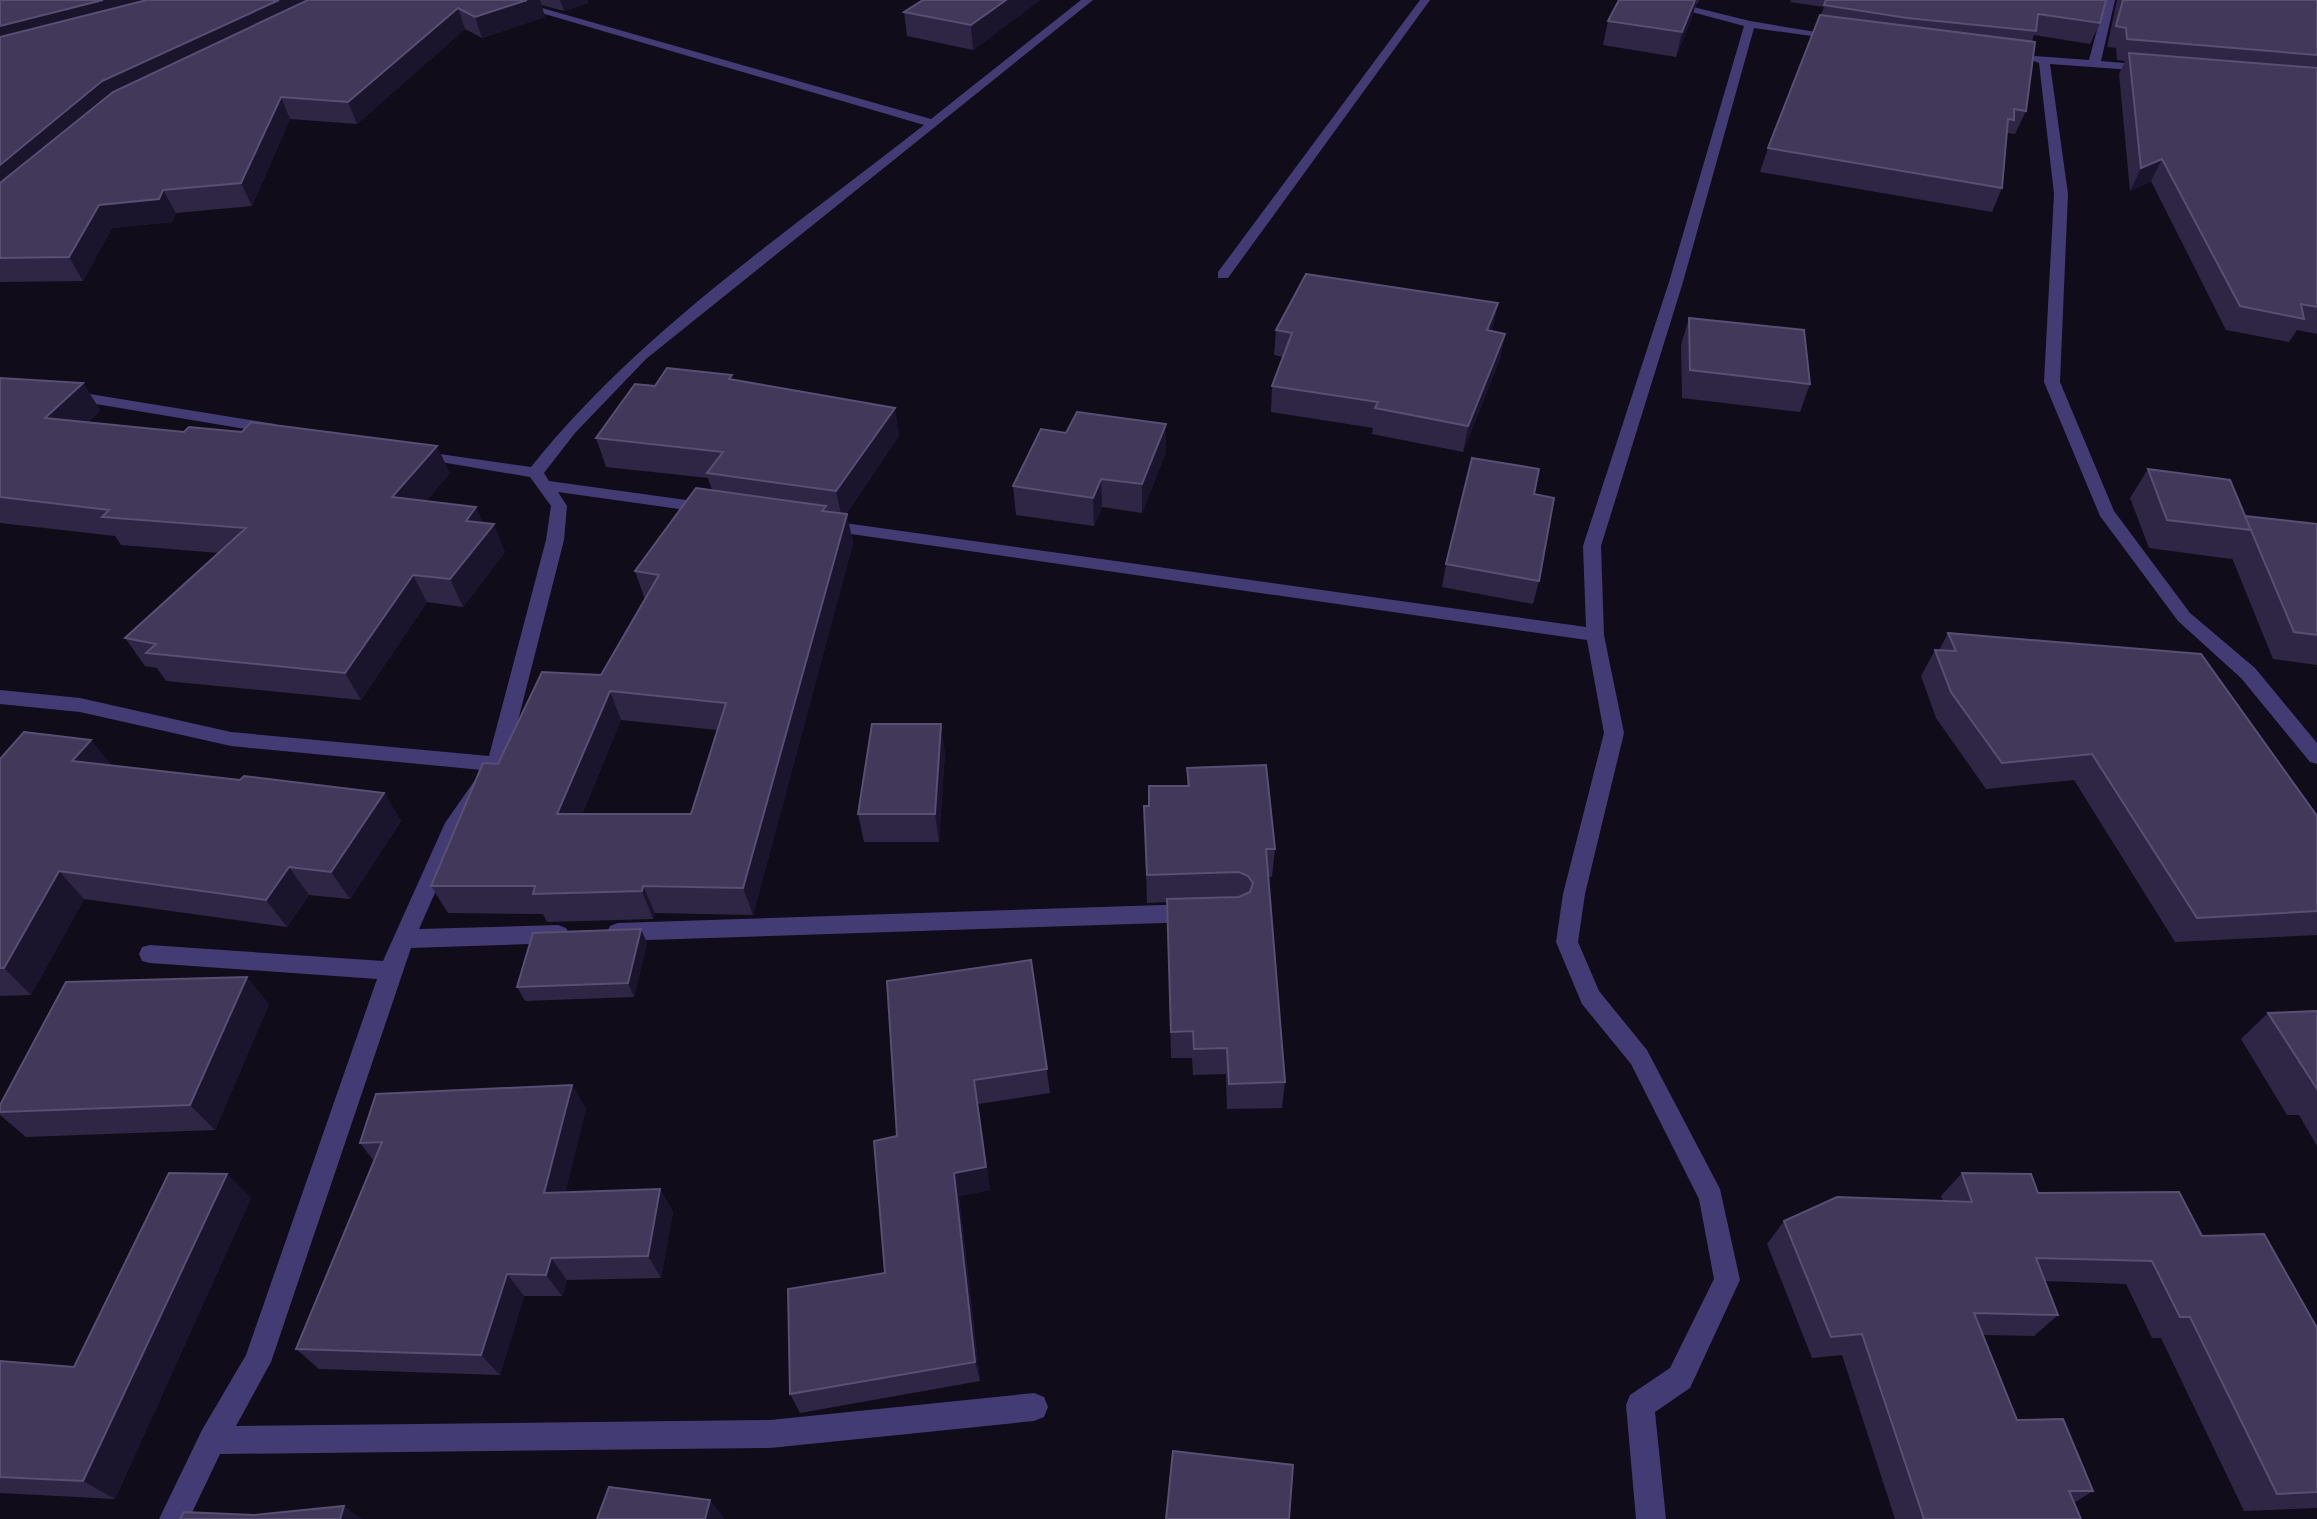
<svg xmlns="http://www.w3.org/2000/svg" width="2317" height="1519" font-family="Quicksand,sans-serif">
  <style>
    .lines { fill: none; stroke-linecap: round; stroke-linejoin: round }
    .minor { fill: #433c74; fill-rule: evenodd }
    .wall { fill: #2f2646; fill-rule: evenodd }
    .shaded-wall { fill: #1b142d }
    .building { fill: #41385a; stroke: #584f73; stroke-width: 2; fill-rule: evenodd }
  </style>
  <rect width="100%" height="100%" fill="#100c1a"/>
  <g class="lines">
    <path class="minor" d="M497,0H514L931,119L1081,0H1093L646,359L575,433L544,473L549,481L708,503L716,508L708,513L558,492L567,506L564,540L507,764L464,827L419,929L558,925L566,928L569,934L566,940L558,943L411,948L271,1362L236,1426L770,1420L1034,1393L1044,1397L1048,1407L1044,1417L1034,1421L770,1448L220,1454L189,1519H159L202,1430L246,1355L377,979L150,963L142,961L139,954L142,947L150,945L383,961L445,823L482,770L231,746L80,712L0,704V690L80,698L231,732L489,756L546,540L551,506L530,477L417,458L409,453L411,450L531,467C638,333 789,231 924,125Z
      M1420,0H1430L1228,278H1218V272Z
      M1647,0H1665L1750,21L1846,37L1840,40L1754,28L1683,282L1601,546L1604,635L1624,733L1585,894L1578,942L1599,991L1647,1050L1720,1189L1740,1280L1690,1388L1655,1412L1666,1519H1636L1626,1405L1630,1395L1670,1368L1714,1279L1699,1199L1631,1064L1582,1004L1556,942L1563,894L1604,733L1587,640L823,530L814,525L823,520L1586,627L1583,546L1669,282L1744,26Z
      M2105,0H2115L2101,61L2146,65L2152,68L2146,71L2050,64L2068,194L2060,382L2114,511L2190,613L2255,668L2317,743V764L2310,762L2241,678L2178,621L2100,516L2044,382L2054,194L2039,63L2029,59L2035,56L2089,60Z
      M65,390L275,424L283,429L275,434L60,398L57,395Z
      M1193,904L1201,907L1204,913L1201,919L1193,922L618,941L610,938L607,932L610,926L618,923Z"/>
  </g>
  <path class="wall" d="M0,0H587L588,3L564,11L541,5L545,17L482,38L465,29L357,124L290,119L252,206L176,213L172,222L112,228L83,281L0,282Z
    M1040,0L973,50L907,36L904,12Z
    M1619,0H1699L1697,4H1696L1693,14L1676,57L1603,45L1608,21Z
    M1791,0H2106L2100,23L2090,44L2034,35L2032,42L2026,111L2015,134L2008,133L2007,135L2002,188L1992,212L1760,172L1768,148L1824,7L1790,2Z
    M2117,0H2317V334L2297,330L2289,342L2226,330L2151,181L2130,191L2119,74L2125,61L2117,60L2116,48L2107,47Z
    M1498,303L1492,331L1505,334L1500,359L1463,452L1372,434L1373,428L1271,412L1272,386L1283,357L1274,355L1276,330Z
    M1689,318L1810,384L1800,412L1682,398L1681,345Z
    M0,378L83,383L100,410L88,422L450,473L426,501L483,523L505,552L463,607L427,602L361,700L166,681L157,668L145,666L125,638L219,553L121,545L115,536L0,523Z
    M733,380L899,436L846,514L853,543L753,915L655,913L653,919L547,922L543,914L448,913L431,886L498,764L601,675L645,600L635,571L712,490L708,478L606,467L596,438L655,386ZM621,720L717,730L691,814H582Z
    M1166,424V452L1142,513L1102,507L1094,526L1016,515L1013,486L1066,433Z
    M2148,469L2245,516L2317,524V665L2273,659L2232,558L2231,559L2149,548L2130,498Z
    M1534,494L1539,581L1533,604L1442,587L1446,564Z
    M1948,633L2317,816V935L2175,942L2074,780L1986,789L1936,718L1921,676L1935,650H1939Z
    M945,752L939,842H864L858,814Z
    M0,759L111,766L240,780L384,793L401,821L350,899L309,895L287,927L84,899L31,995L0,996Z
    M1187,768L1275,849L1272,877H1268L1285,1082L1282,1108L1227,1109L1226,1074L1193,1075L1192,1058H1171L1167,902L1147,903L1144,806H1149L1187,786Z
    M647,943L634,997L525,1001L517,987Z
    M1031,960L1050,1093L978,1104L990,1190L959,1196L980,1381L800,1413L790,1394L885,1273L897,1136Z
    M269,1004L215,1130L26,1137L0,1115V1105Z
    M2317,1011V1146L2299,1115H2287L2241,1039L2268,1013Z
    M572,1085L586,1109L565,1192L660,1189L673,1212L661,1278L567,1280L562,1296H524L500,1375L319,1369L296,1349L374,1161L360,1143Z
    M1962,1173L2202,1236L2317,1328V1508L2244,1511L2161,1338H2152L2126,1284L2045,1281L2058,1315L2034,1336L1983,1335L2017,1420L2093,1491L2074,1503L2081,1519H1895L1842,1355L1812,1358L1767,1244L1784,1221L1943,1201L1941,1196Z
    M251,1198L115,1499L0,1493V1361L74,1367Z"/>
  <path class="shaded-wall" d="M103,0H196L0,50V26Z
    M279,0H332L0,200V165L102,81Z
    M527,0H540L545,17L482,38L475,17Z
    M560,0H587L588,3L564,11Z
    M1006,0H1040L973,50L971,25Z
    M1695,0H1697L1693,14L1676,57L1682,32Z
    M458,8L465,29L357,124L348,102Z
    M281,97L290,119L252,206L241,183Z
    M2162,159L2151,181L2130,191L2141,168Z
    M163,190L176,213L172,222L112,228L83,281L69,257L99,205Z
    M1498,303L1493,328L1482,356L1487,330Z
    M1505,334L1500,359L1463,452L1468,426Z
    M83,383L100,410L64,445L45,418Z
    M895,408L899,436L842,519L836,491Z
    M1166,424V452L1142,513V484Z
    M437,446L450,473L405,525L392,497Z
    M1101,479L1102,507L1094,526L1093,498Z
    M476,507L487,532L494,524L505,552L463,607L450,579L466,521Z
    M847,514L853,543L753,915L743,888Z
    M413,575L427,602L361,700L345,673Z
    M610,691L621,720L570,842L557,814Z
    M941,724L945,752L939,842L935,814Z
    M91,740L114,768L72,761Z
    M384,793L401,821L350,899L331,872Z
    M289,867L309,895L287,927L266,900Z
    M59,871L84,899L31,995L4,968Z
    M643,886L655,913L653,919L642,891Z
    M641,929L647,943L634,997L628,983Z
    M247,977L269,1004L215,1130L190,1105Z
    M974,1080L990,1190L959,1196L980,1381L975,1362L954,1173Z
    M572,1085L586,1109L560,1215L544,1193Z
    M227,1174L251,1198L115,1499L83,1481Z
    M660,1189L673,1212L661,1278L648,1256Z
    M551,1258L567,1280L562,1296L546,1275Z
    M507,1274L524,1296L500,1375L481,1355Z
    M710,1500L724,1518V1519H705Z
    M344,1506L362,1519H340Z"/>
  <path class="building" d="M0,0H103L0,26Z
    M147,0H279L102,81L0,165V37Z
    M308,0H527L475,17L458,8L348,102L281,97L241,183L163,190L159,199L99,205L69,257L0,258V183L113,92Z
    M923,0H1006L971,25L904,12Z
    M1619,0H1695L1682,32L1608,21Z
    M1826,0H2106L2100,23L2038,14L2036,31L1907,18L1824,5Z
    M2123,0H2317V55L2127,39L2126,28L2116,26Z
    M1820,15L2035,42L2026,111L2014,109V120L2008,119L2002,188L1768,148Z
    M2129,53L2317,68V307L2301,304L2304,319L2240,306L2162,159L2141,168Z
    M1306,274L1498,303L1487,330L1505,334L1468,426L1375,408L1378,402L1272,386L1292,333L1276,330Z
    M1689,318L1804,330L1810,384L1690,370Z
    M667,368L732,375L729,379L895,408L836,491L707,473L723,452L596,438L635,384L655,386Z
    M0,378L83,383L45,418L184,432L189,427L242,432L251,422L437,446L392,497L476,507L466,521L494,524L450,579L413,575L345,673L146,653L156,644L125,638L246,528L102,517L109,510L0,497Z
    M1077,412L1166,424L1142,484L1101,479L1093,498L1013,486L1041,429L1066,433Z
    M1472,458L1539,469L1534,494L1554,498L1539,581L1446,564Z
    M2148,469L2230,480L2251,530L2167,520Z
    M696,488L826,506L822,511L847,514L743,888L643,886L642,891L533,894L535,886H431L483,763L498,764L542,672L601,675L659,575L635,571ZM610,691L726,703L691,814H557Z
    M2245,516L2317,524V635L2294,632Z
    M1948,633L2201,654L2317,816V911L2197,918L2092,754L2002,763L1951,692L1935,650L1956,651Z
    M872,724H941L935,814H858Z
    M24,732L91,740L72,761L240,780L244,776L384,793L331,872L289,867L266,900L59,871L4,968H0V759Z
    M1266,765L1275,849H1266L1285,1082L1229,1084L1227,1048L1194,1049L1193,1031L1171,1032L1167,899L1239,897L1250,892L1253,883L1248,876L1239,872L1147,875L1144,806H1149V786H1189L1187,768Z
    M641,929L628,983L517,987L533,933Z
    M1031,960L1047,1069L974,1080L986,1167L954,1173L975,1362L790,1394L788,1289L885,1273L874,1141L897,1136L887,981Z
    M247,977L190,1105L0,1112V1105L66,982Z
    M2317,1011V1089L2268,1013Z
    M572,1085L544,1193L660,1189L648,1256L551,1258L546,1275L507,1274L481,1355L296,1349L382,1142L360,1143L376,1094Z
    M169,1173L227,1174L83,1481L0,1477V1361L74,1367Z
    M1962,1173L2031,1174L2038,1193L2179,1192L2202,1236L2264,1234L2317,1328V1492L2277,1494L2190,1317H2180L2152,1261L2036,1258L2058,1315L1974,1313L2017,1420L2063,1419L2093,1491H2069L2081,1519H1924L1862,1334L1831,1337L1784,1221L1837,1197L1972,1202Z
    M1173,1451L1293,1465L1289,1519H1166Z
    M609,1487L710,1500L705,1519H597Z
    M344,1506L340,1519H180L184,1512L254,1515Z"/>
</svg>
